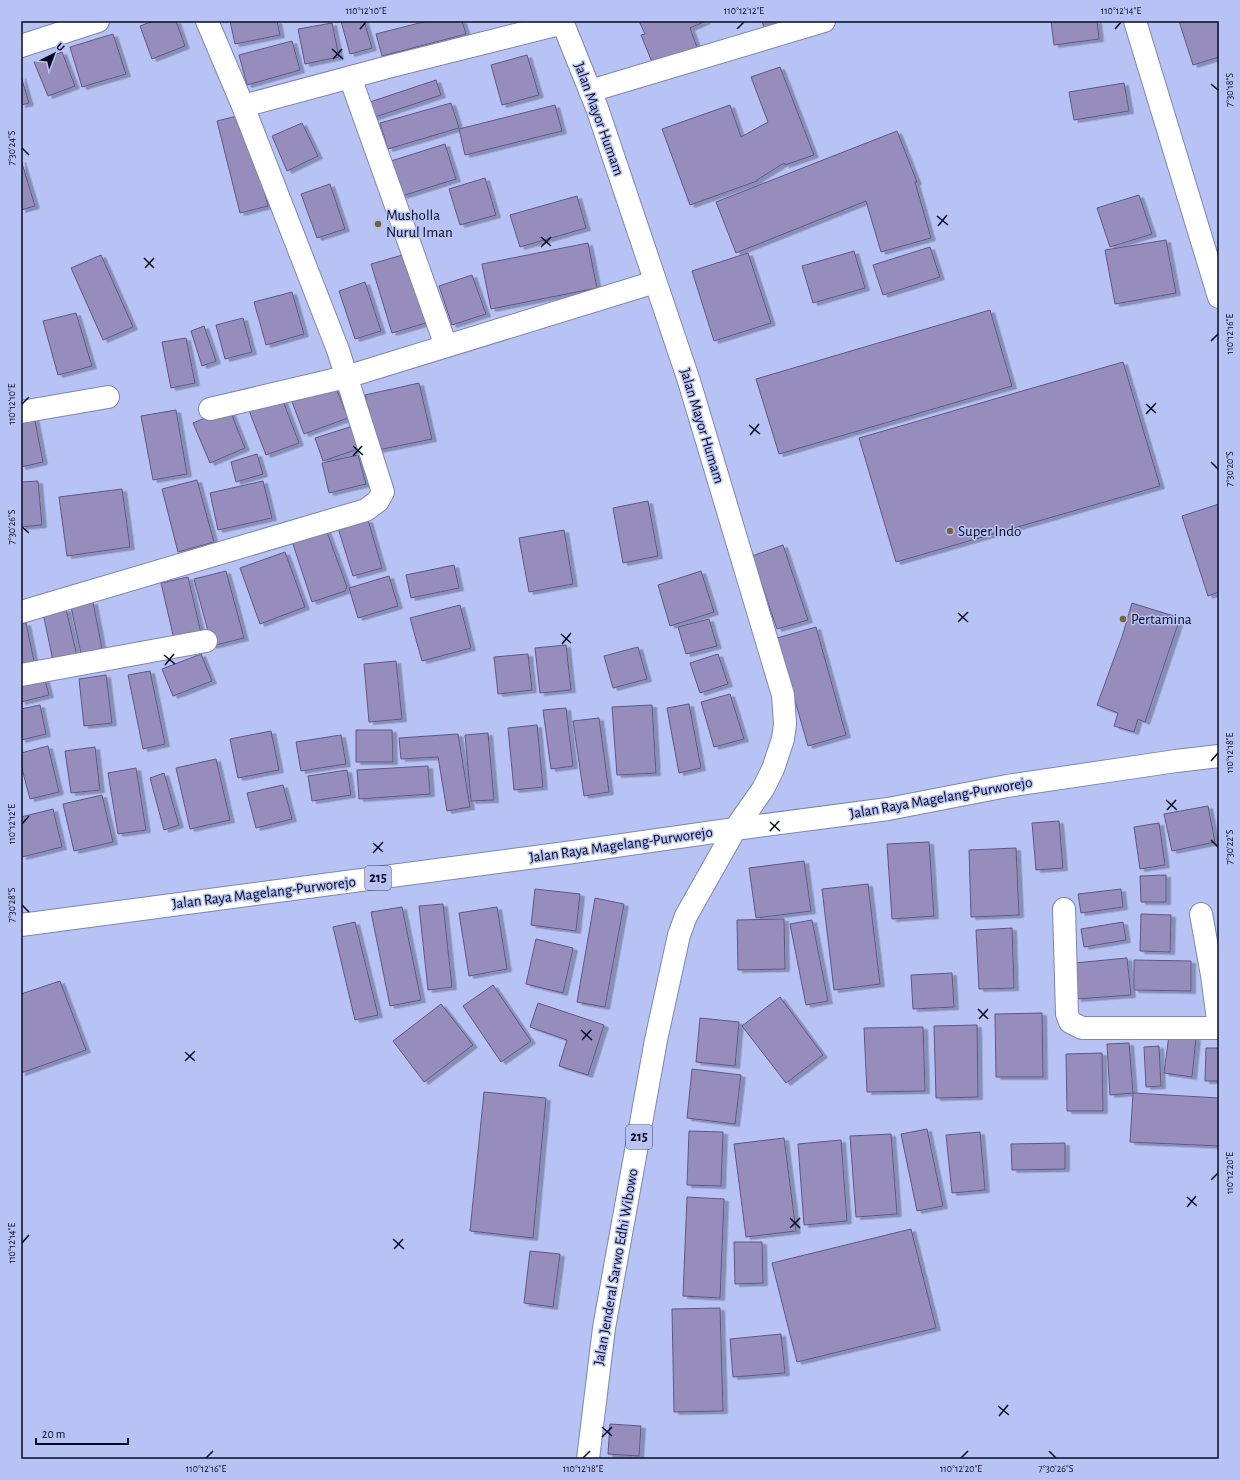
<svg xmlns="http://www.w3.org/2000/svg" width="1240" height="1480" font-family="'Alegreya Sans',sans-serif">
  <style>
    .building { fill: #978dbd; stroke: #615683; filter: url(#shadow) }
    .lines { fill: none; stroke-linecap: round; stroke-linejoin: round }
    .minor-casing { stroke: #7b86b4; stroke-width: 24 }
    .major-casing { stroke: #7b86b4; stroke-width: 24 }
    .minor { stroke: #fff; stroke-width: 22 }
    .major { stroke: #fff; stroke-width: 22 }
    .ticks { fill: none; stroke: #080b1b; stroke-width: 1.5 }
    .poi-dot { fill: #756734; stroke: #b7c3f5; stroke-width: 1.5 }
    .labels { text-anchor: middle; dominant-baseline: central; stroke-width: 3; stroke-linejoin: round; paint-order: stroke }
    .shield { fill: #b7c3f5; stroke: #3c425c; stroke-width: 1 }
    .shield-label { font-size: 14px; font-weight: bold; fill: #080b1b }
    .street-label { font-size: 15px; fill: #080b1b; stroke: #b7c3f5 }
    .poi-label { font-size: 15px; fill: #080b1b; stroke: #b7c3f5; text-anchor: start }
    .neatline { fill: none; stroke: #080b1b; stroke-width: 1.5 }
    .ticks-label { font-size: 10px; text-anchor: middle; fill: #080b1b }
  </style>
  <defs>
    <filter id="shadow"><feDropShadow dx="4.5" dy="2.5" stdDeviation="0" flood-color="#0004"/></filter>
  </defs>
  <rect width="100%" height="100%" fill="#b7c3f5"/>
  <path class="building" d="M153,21H176L185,46L152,59L140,26Z
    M230,21H277L280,35L235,44Z
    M341,21H364L372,48L350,54Z
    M427,21H462L466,34L382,56L376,34Z
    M639,21H706L690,28L698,50L654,67L641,35L645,34Z
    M762,21H797L766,34Z
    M1051,21H1097L1099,39L1054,45Z
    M1179,21H1219V57L1193,65Z
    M332,23L339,57L305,64L298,29Z
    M113,34L126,74L82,87L70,47Z
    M292,41L300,70L247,85L239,55Z
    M62,52L75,86L48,96L34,62Z
    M527,55L539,95L502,105L491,65Z
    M780,67L814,155L785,165L784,163L757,180V181L690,205L662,129L730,105L741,137L768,122L751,77Z
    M21,76L29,103L21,105Z
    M436,80L441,95L372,118L367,103Z
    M1124,83L1129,111L1074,120L1069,92Z
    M451,103L459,128L388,149L380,123Z
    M555,105L562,131L465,155L459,129Z
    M245,114L268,206L240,213L217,121Z
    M302,123L318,156L287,171L272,136Z
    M897,131L917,182H915L931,238L881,252L866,201L736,253L716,202Z
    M445,144L456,179L402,196L391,161Z
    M21,160L35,206L21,210Z
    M485,178L496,215L460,225L449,189Z
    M330,184L345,229L317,238L301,194Z
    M1139,195L1152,234L1110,247L1097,208Z
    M577,196L586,228L520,247L510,215Z
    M1166,240L1176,293L1115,304L1105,250Z
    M588,243L597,288L491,309L482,264Z
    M930,247L940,277L883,295L873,265Z
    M854,251L865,288L813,303L802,266Z
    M748,253L771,323L714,341L692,271Z
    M406,254L426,323L392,333L371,264Z
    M101,255L133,327L103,340L71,268Z
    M472,275L486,314L452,325L439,286Z
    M365,282L381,331L355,339L339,291Z
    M292,292L304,334L266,345L254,302Z
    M990,310L1012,386L779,454L756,379Z
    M76,313L92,366L58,375L43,321Z
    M243,318L252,352L225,359L216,325Z
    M204,326L216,361L202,366L191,331Z
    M186,338L195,383L171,388L162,342Z
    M1123,362L1160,486L896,562L859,438Z
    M334,383L348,418L304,434L291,399Z
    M419,383L432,439L378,450L365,395Z
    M280,393L299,443L266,455L247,405Z
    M229,408L245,448L210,463L193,423Z
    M176,410L187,474L153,480L141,416Z
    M34,416L43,462L21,467V418Z
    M353,426L361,448L323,461L315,438Z
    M257,454L263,474L236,482L231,462Z
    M358,455L366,484L329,493L322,463Z
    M197,480L214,542L178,552L162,489Z
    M38,481L42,525L21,527V482Z
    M263,481L272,518L218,530L210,493Z
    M122,489L130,547L67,556L59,497Z
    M648,501L658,556L623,563L613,508Z
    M1219,504V592L1208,596L1182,516Z
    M368,520L382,568L353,576L338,528Z
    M324,524L347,587L345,591L312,602L290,535Z
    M564,530L573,584L529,592L519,538Z
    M783,545L808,620L777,629L752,556Z
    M285,552L305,607L260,624L240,568Z
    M454,565L459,588L411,598L406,575Z
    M226,571L244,638L212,646L194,579Z
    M701,571L714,612L670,626L658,585Z
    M389,576L398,606L358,618L349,588Z
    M188,577L201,633L174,639L161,583Z
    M93,602L103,654L82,658L71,607Z
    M1132,603L1180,618L1145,722L1138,719L1134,732L1114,726L1118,713L1097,705L1122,637Z
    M460,605L471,648L422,661L410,618Z
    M66,609L77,656L53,661L43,613Z
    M709,619L717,646L686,654L678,627Z
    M26,623L35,666L21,668V624Z
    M816,627L846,735L808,746L777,638Z
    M566,645L571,690L540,693L535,648Z
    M638,647L647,679L613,688L604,656Z
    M201,654L212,681L173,696L162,669Z
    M528,654L532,690L498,694L494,657Z
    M718,654L728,684L700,693L690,663Z
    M396,661L402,719L369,722L364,664Z
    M150,671L165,744L143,749L128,675Z
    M43,673L49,695L21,702V678Z
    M106,675L112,723L84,726L79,679Z
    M730,694L744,739L714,747L701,702Z
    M689,704L701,768L679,773L667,708Z
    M40,705L46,734L21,740V709Z
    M652,705L656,773L617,775L612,707Z
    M566,708L573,766L551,769L543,710Z
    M599,718L609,792L584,796L573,721Z
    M537,725L543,787L514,790L508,728Z
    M356,730H392L393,762H356Z
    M271,731L279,770L238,778L230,739Z
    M488,733L494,800L471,801L465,735Z
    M458,734L470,807L447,811L438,757L401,759L399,738Z
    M341,735L346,764L301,771L296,742Z
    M48,746L59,792L30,799L21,765V753Z
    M95,747L100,790L71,793L65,751Z
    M216,759L230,820L190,829L176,768Z
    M428,766L430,794L359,799L357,770Z
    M136,768L146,830L118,834L108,773Z
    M347,770L351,795L312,801L308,776Z
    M164,773L179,825L164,830L150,778Z
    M283,785L292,819L256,828L247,793Z
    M102,795L113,842L74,851L63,804Z
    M1208,806L1215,842L1172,851L1164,814Z
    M53,809L62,847L22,857L21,817Z
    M1059,821L1063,868L1036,870L1032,823Z
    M1159,823L1165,865L1140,869L1134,827Z
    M929,842L934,916L892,919L887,844Z
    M1016,848L1019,915L971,917L969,850Z
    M804,861L811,911L756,918L749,868Z
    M1166,875V902H1141L1140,876Z
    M868,884L880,984L834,990L822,889Z
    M535,889L580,894L576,931L531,925Z
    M1121,889L1123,907L1081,913L1078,894Z
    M595,898L624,904L605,1007L577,1002Z
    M443,904L452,987L428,990L419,906Z
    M402,907L421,1000L390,1006L371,912Z
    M497,907L507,969L469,976L459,913Z
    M1141,914L1171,915L1170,952L1140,951Z
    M784,919L785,969L738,970L737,920Z
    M812,920L828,1001L806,1005L790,924Z
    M355,922L378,1015L355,1020L333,927Z
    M1123,922L1126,940L1084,947L1081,929Z
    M1012,928L1014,988L979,989L976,930Z
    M536,939L573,948L563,993L526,984Z
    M1127,958L1131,995L1077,999L1074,963Z
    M1134,960L1191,961V991L1134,990Z
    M952,973L954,1007L913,1009L911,975Z
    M60,981L86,1050L21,1073V994Z
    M493,985L531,1041L501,1062L463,1006Z
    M780,997L823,1055L786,1083L742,1026Z
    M538,1003L604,1025L588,1075L559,1066L567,1040L530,1027Z
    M441,1004L473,1045L424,1082L393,1041Z
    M1042,1013L1043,1077H996L995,1014Z
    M700,1018L739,1022L735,1066L696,1062Z
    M977,1025L978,1097L936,1098L934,1026Z
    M923,1027L925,1091L867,1092L864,1028Z
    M1169,1035L1196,1038L1192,1077L1164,1073Z
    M1129,1043L1133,1093L1110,1095L1107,1044Z
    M1159,1046L1161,1086L1146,1087L1144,1047Z
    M1206,1048H1219V1081H1205Z
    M1102,1053L1103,1111H1067L1066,1054Z
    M692,1069L741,1075L735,1124L687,1118Z
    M484,1092L546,1098L533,1238L470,1231Z
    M1133,1093L1219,1098V1146L1130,1142Z
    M927,1129L943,1206L917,1211L901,1134Z
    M689,1131L723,1132L721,1186L687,1185Z
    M980,1132L985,1190L952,1193L946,1135Z
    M891,1134L897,1214L856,1217L850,1136Z
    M784,1138L796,1231L746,1237L734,1144Z
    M841,1140L847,1221L804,1225L798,1144Z
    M1065,1143V1169L1012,1170L1011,1144Z
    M687,1197L724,1199L720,1298L683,1296Z
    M911,1229L936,1328L797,1362L772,1263Z
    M734,1242H762L763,1283L735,1284Z
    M530,1251L560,1254L553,1307L524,1303Z
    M720,1308L723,1411L674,1412L672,1309Z
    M781,1334L785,1373L733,1377L730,1339Z
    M610,1424L641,1426L639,1456L608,1454Z"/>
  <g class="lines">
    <g class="minor-casing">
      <path id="minor" d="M1135,21L1219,297
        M21,46L98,21
        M350,77L446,346
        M590,91L824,21
        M243,106L392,66L563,23
        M210,409L346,377L655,282
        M21,412L108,397
        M21,612L366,510L378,501L383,492L338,350L243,106L207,21
        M21,675L206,641
        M1064,909L1067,1014L1070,1022L1082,1028H1218
        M1201,914L1212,975L1219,1028"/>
    </g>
    <g class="major-casing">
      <path id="major" d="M562,21L597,108L689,381L783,695L785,724L783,739L773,769L763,789L735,829L686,916L679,935L656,1040L604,1328L588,1459
        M21,925L566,853L735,829L888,809L1007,786L1176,761L1219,756"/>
    </g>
    <use href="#minor" class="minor"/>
    <use href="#major" class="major"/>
  </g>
  <path class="ticks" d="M360,29L366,22M737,29L744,22M1115,29L1121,22M332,49L343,59M333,59L342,49M1211,84L1218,90M22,148L29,155M937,216L948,225M938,226L947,215M541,237L551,246M541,247L551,237M144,258L154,268M145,268L154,258M1211,341L1218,334M22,404L29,397M1146,404L1156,413M1146,414L1156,403M749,425L760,434M750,435L759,424M353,446L363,455M353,456L362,446M1211,462L1218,469M22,527L29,533M958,613L968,622M958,622L968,612M561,634L571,643M562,644L571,633M164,655L175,664M165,665L174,654M1211,761L1218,753M1166,800L1177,810M1167,810L1176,800M770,822L780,831M22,824L29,816M770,831L779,821M1211,840L1218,847M373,843L383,852M373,853L383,842M22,905L29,912M978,1009L988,1019M979,1019L988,1009M581,1030L592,1040M582,1040L591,1030M185,1052L195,1061M185,1061L195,1051M1211,1180L1218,1173M1187,1197L1197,1206M1187,1207L1196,1196M790,1218L800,1228M790,1228L800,1218M393,1239L404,1249M22,1243L29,1235M394,1249L403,1239M998,1406L1009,1415M999,1416L1008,1405M602,1427L612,1436M602,1437L612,1427M1049,1451L1056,1458M206,1458L213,1451M583,1458L590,1451M961,1458L968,1451"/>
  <g class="poi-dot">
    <circle cx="378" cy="224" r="4"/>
    <circle cx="950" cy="531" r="4"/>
    <circle cx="1123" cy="619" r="4"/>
  </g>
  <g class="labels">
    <g class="shield">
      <rect x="365" y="866" width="26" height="24" rx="3"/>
      <rect x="626" y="1125" width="26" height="24" rx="3"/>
    </g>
    <g class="shield-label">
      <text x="378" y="878">215</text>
      <text x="639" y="1137">215</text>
    </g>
    <g class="street-label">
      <text transform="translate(599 119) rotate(70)">Jalan Mayor Humam</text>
      <text transform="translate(702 426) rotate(73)">Jalan Mayor Humam</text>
      <text transform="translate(941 798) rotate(-10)">Jalan Raya Magelang-Purworejo</text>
      <text transform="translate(621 845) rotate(-8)">Jalan Raya Magelang-Purworejo</text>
      <text transform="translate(264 893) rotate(-7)">Jalan Raya Magelang-Purworejo</text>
      <text transform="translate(616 1267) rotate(-80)">Jalan Jenderal Sarwo Edhi Wibowo</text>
    </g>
    <g class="poi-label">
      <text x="386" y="215">Musholla<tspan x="386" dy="17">Nurul Iman</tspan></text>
      <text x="958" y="531">Super Indo</text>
      <text x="1131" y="619">Pertamina</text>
    </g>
  </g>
  <rect width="1240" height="1480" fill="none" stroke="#b7c3f5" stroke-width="44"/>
  <g transform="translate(54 54) rotate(42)" stroke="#b7c3f5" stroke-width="3" paint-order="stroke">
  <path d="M0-3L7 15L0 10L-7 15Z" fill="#080b1b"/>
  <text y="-6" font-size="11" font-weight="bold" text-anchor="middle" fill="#080b1b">U</text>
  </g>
  <path d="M36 1438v6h92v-6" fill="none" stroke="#080b1b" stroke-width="2"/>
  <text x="42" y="1438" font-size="12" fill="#080b1b" stroke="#b7c3f5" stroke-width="3" paint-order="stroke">20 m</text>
  <rect x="22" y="22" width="1196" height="1436" class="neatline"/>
  <g class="ticks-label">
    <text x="366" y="14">110°12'10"E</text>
    <text x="744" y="14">110°12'12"E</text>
    <text x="1121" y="14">110°12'14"E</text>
    <text transform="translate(1229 90) rotate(-90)" y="4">7°30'18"S</text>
    <text transform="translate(11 148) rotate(-90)" y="4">7°30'24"S</text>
    <text transform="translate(1229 334) rotate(-90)" y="4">110°12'16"E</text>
    <text transform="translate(11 404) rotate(-90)" y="4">110°12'10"E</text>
    <text transform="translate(1229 469) rotate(-90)" y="4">7°30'20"S</text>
    <text transform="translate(11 527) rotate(-90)" y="4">7°30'26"S</text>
    <text transform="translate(1229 753) rotate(-90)" y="4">110°12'18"E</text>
    <text transform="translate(11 824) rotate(-90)" y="4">110°12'12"E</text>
    <text transform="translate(1229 847) rotate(-90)" y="4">7°30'22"S</text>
    <text transform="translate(11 905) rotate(-90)" y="4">7°30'28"S</text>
    <text transform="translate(1229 1173) rotate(-90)" y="4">110°12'20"E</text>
    <text transform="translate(11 1243) rotate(-90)" y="4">110°12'14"E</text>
    <text x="206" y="1472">110°12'16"E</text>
    <text x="583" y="1472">110°12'18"E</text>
    <text x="961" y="1472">110°12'20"E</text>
    <text x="1056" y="1472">7°30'26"S</text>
  </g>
</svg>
